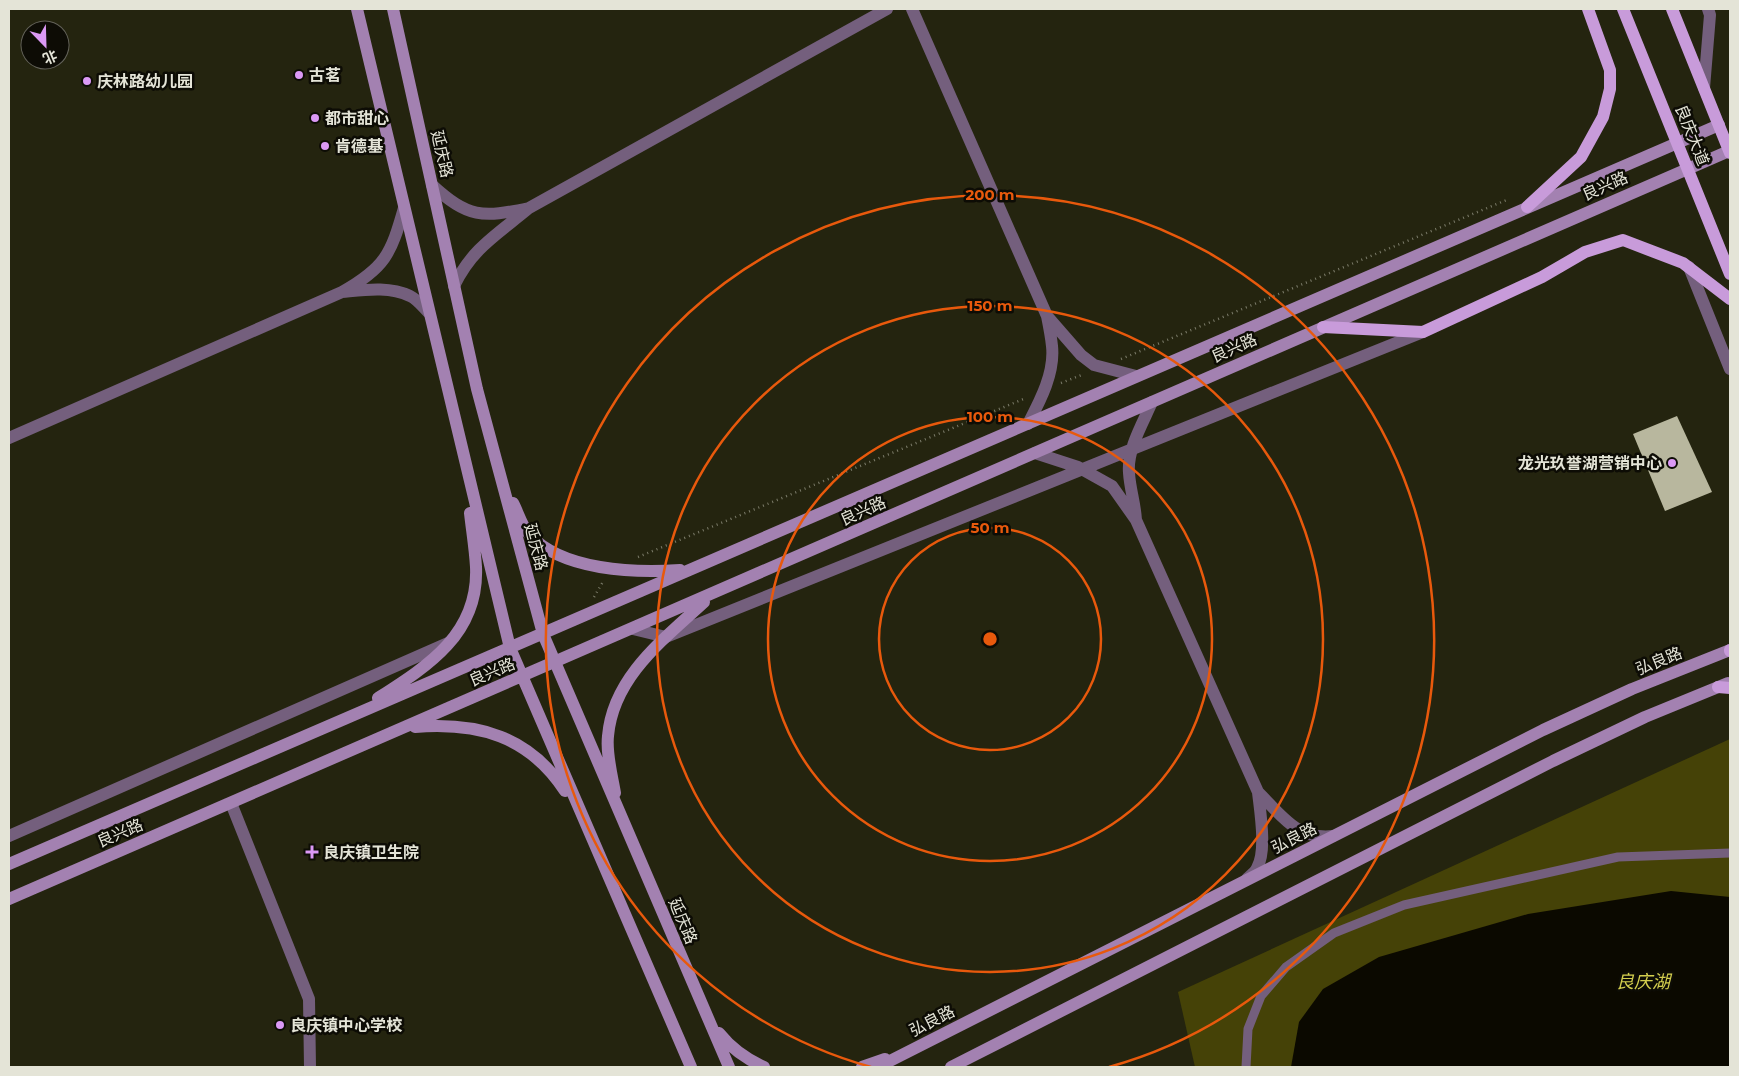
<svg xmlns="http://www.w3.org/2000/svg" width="1739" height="1076" font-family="Montserrat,'Noto Sans SC',sans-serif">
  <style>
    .green { fill: #454207 }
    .water { fill: #0b0900 }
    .building { fill: #b8b79e }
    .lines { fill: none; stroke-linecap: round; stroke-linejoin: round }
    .path { stroke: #7c7c6a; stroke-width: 2.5; stroke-dasharray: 1 4; stroke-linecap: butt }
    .lane { stroke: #745f7d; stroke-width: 9 }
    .street { stroke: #745f7d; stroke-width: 12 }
    .secondary { stroke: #a381b1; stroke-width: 12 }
    .primary { stroke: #c89bda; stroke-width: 12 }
    .ring { fill: none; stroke: #e8590c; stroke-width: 2.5 }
    .poi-dot { fill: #db99f5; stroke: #0d0c05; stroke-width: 2 }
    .labels { text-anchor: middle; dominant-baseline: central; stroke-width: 5; stroke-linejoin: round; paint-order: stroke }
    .poi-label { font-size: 16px; font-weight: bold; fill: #e4e4d7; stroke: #0d0c05; text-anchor: start }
    .street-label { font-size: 16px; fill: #e4e4d7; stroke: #0d0c05 }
    .water-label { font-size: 18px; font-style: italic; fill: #d3ce4e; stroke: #0d0c05 }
    .centre { fill: #e8590c; stroke: #0d0c05; stroke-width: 2.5 }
    .ring-label { font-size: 15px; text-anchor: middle; font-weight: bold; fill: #e8590c; stroke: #0d0c05; stroke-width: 5; stroke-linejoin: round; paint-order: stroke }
  </style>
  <rect width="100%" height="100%" fill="#24240f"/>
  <path class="green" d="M1730,739V1067H1195L1178,992Z"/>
  <path class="water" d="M1671,891L1730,897V1067H1291L1299,1022L1323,989L1379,957L1528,914Z"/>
  <path class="building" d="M1677,416L1712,492L1665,511L1633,434Z"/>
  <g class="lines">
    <path class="path" d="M1121,359L1509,199
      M1061,383L1084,374
      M638,557L1026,398
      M594,597L604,580"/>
    <path class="lane" d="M1246,1067L1248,1029L1261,996L1286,967L1334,933L1404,905L1618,857L1730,853"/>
    <path class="street" d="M912,9L1047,316
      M1704,88L1710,15L1708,9
      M432,185C468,218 482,218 529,208C498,234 472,248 454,286
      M404,208C391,254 385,268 342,292C364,290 389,286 410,296C417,299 423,307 428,312
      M529,208L887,9
      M1689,267L1730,369
      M1028,424C1040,401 1055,373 1052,346C1051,336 1049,326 1047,316L1081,355L1094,365L1136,376
      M9,438L342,292
      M1035,453L1078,467L1112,486L1136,520C1135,503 1130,489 1129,473C1127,449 1143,423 1152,402
      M1136,520L1258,792
      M633,629L666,637L1423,332
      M231,803L309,999L310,1067
      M9,836L448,643
      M1246,880C1249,876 1255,873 1257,868C1267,851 1260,811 1258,792C1282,816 1297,840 1333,836"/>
    <path class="secondary" d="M357,9L510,648L691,1067
      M393,9L477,389L543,634L729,1067
      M513,503C518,512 522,527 529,534C562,571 635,573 680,570
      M378,698C428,666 479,634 476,567C475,549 472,531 470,513
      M415,727C478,722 529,736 565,791
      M615,793C612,775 606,754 608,736C613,677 664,639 704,602
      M9,864L1719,125
      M9,899L1729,151
      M719,1033C731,1048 746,1059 764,1067
      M862,1067L885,1059
      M878,1067L1543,730L1632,689L1730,650
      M951,1067L1553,761L1645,717L1728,683"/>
    <path class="primary" d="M1623,9L1730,274
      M1672,9L1730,153
      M1527,207L1581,157L1603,117L1610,89V70L1588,9
      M1323,327L1423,332L1542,277L1585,252L1623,240L1683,263L1730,299
      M1730,651V650
      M1718,687L1730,688"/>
  </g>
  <g class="ring">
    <circle cx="990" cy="639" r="111"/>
    <circle cx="990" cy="639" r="222"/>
    <circle cx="990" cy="639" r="333"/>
    <path d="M871 1067A444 444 0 1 1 1109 1067"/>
  </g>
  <g class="poi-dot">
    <circle cx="299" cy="75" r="5"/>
    <circle cx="87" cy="81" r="5"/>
    <circle cx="315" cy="118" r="5"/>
    <circle cx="325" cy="146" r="5"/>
    <circle cx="1672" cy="463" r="5"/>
    <path d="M309.5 844.5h5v5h5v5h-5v5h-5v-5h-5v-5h5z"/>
    <circle cx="280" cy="1025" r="5"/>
  </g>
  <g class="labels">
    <g class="poi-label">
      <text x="309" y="75">古茗</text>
      <text x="97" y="81">庆林路幼儿园</text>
      <text x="325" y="118">都市甜心</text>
      <text x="335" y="146">肯德基</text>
      <text x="1662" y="463" text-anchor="end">龙光玖誉湖营销中心</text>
      <text x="323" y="852">良庆镇卫生院</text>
      <text x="290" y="1025">良庆镇中心学校</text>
    </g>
    <g class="street-label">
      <text transform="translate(1692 135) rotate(68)">良庆大道</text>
      <text transform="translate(442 154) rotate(77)">延庆路</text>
      <text transform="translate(1605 186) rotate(-24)">良兴路</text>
      <text transform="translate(1234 348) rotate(-24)">良兴路</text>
      <text transform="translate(863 511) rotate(-24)">良兴路</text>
      <text transform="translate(536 547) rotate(75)">延庆路</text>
      <text transform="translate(1659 661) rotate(-22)">弘良路</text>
      <text transform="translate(492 672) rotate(-23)">良兴路</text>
      <text transform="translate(120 833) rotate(-23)">良兴路</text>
      <text transform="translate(1294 838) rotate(-27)">弘良路</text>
      <text transform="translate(683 921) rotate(67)">延庆路</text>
      <text transform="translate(932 1021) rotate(-27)">弘良路</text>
    </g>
    <g class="water-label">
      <text x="1643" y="982">良庆湖</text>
    </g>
  </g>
  <circle cx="990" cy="639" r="8" class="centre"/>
  <g class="ring-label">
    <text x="990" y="200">200 m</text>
    <text x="990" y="311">150 m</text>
    <text x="990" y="422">100 m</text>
    <text x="990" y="533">50 m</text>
  </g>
  <rect width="1739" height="1076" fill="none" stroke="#e4e4d7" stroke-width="20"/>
  <g transform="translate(45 45) rotate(157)"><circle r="24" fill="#0d0c05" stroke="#636259"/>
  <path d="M0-4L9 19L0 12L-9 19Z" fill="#db99f5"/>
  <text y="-8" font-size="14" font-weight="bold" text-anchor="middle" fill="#e4e4d7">北</text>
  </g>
</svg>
